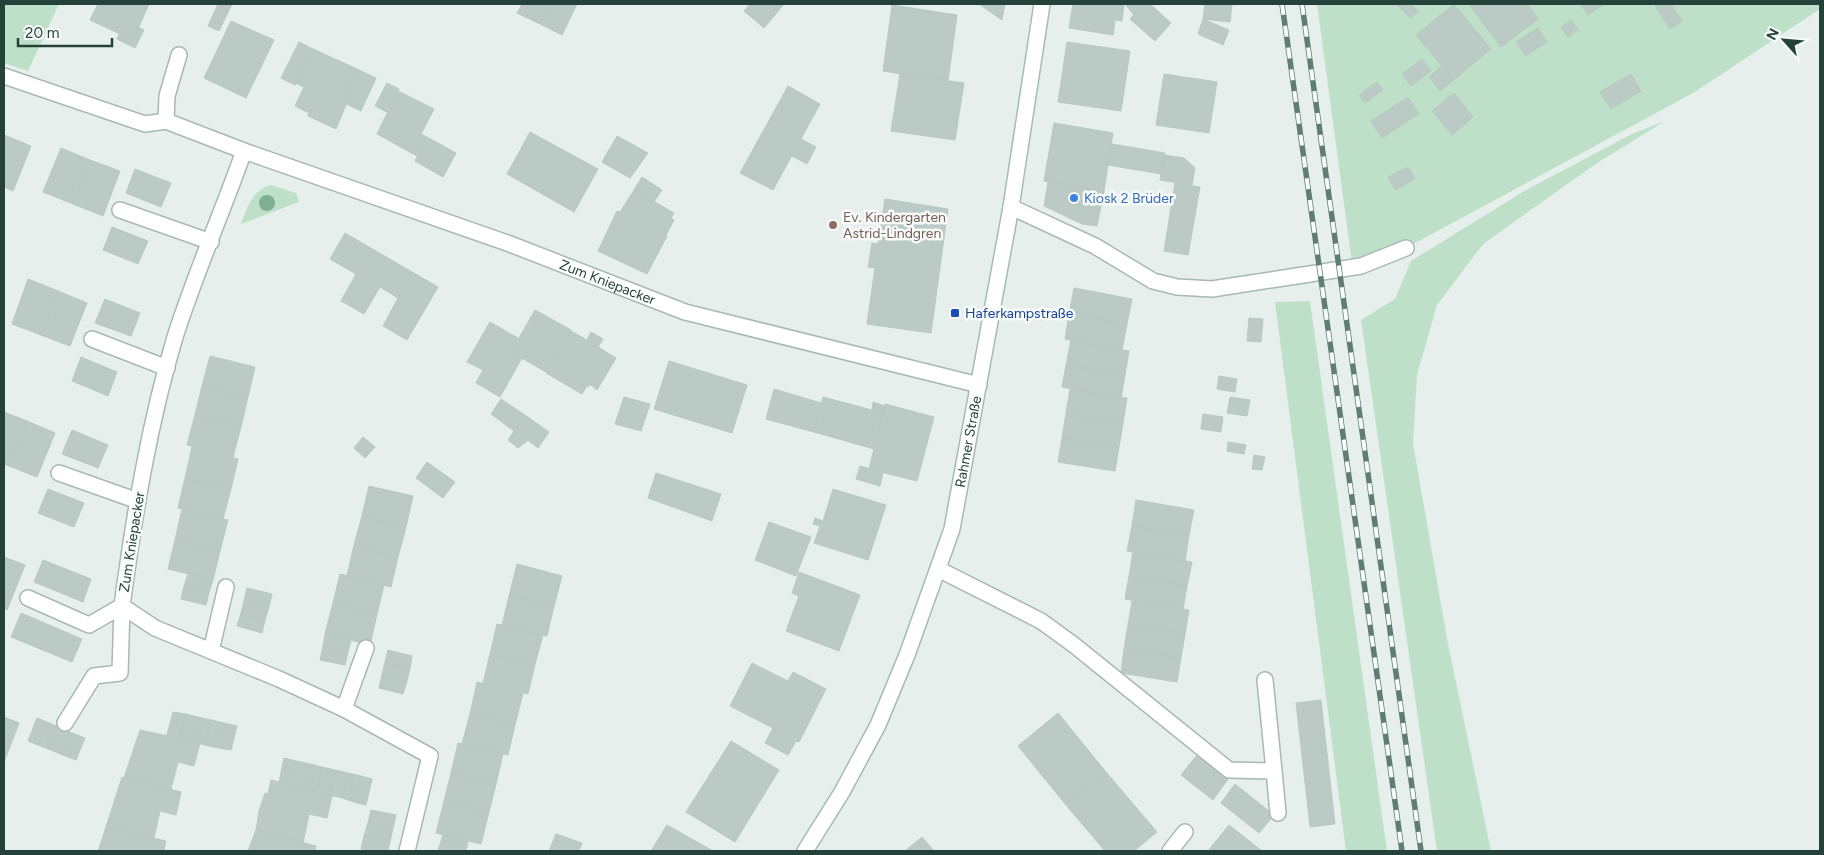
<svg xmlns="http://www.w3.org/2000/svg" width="1824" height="855" font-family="Figtree,sans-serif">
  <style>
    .green { fill: #bfe0c8 }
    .building { fill: #bbcac4; stroke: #b8c9c2 }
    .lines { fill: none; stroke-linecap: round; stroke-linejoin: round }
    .lane-casing { stroke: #a8b8b2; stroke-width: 18 }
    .street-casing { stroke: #a8b8b2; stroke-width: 18 }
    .secondary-casing { stroke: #a4bbb3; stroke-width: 18 }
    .lane { stroke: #fff; stroke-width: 15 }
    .street { stroke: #fff; stroke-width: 15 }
    .secondary { stroke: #fff; stroke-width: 15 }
    .rail-casing { stroke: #5f7d75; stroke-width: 5.5 }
    .rail { stroke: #f7fbf9; stroke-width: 4; stroke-dasharray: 11; stroke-linecap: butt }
    .tree { fill: #80af93 }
    .shop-dot { fill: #3f7fe0; stroke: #f7fbf9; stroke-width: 2 }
    .education-dot { fill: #8d6e63; stroke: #f7fbf9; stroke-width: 2 }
    .transit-dot { fill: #1a4fb4; stroke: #f7fbf9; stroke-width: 2 }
    .labels { text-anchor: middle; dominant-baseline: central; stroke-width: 5; stroke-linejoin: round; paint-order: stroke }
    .shop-label { font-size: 14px; fill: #366cbe; stroke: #f7fbf9; text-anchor: start }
    .education-label { font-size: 14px; fill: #785e54; stroke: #f7fbf9; text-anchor: start }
    .street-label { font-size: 14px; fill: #24423a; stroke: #f7fbf9 }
    .transit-label { font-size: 14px; fill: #164399; stroke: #f7fbf9; text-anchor: start }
  </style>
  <rect width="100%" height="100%" fill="#e6efeb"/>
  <path class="green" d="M4,4H59L28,71L4,63Z
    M1317,4H1820V9L1693,93L1406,248L1353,270Z
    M1665,121L1597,163L1483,244L1437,305L1417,375L1413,443L1447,639L1491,851H1437L1361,320L1395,299L1411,261L1526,190L1632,134Z
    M271,185L296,193L299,202L241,224C247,208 252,190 271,185Z
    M1310,301L1387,851H1346L1275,302Z"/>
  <path class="building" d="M98,4H149L133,40L90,20Z
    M218,4H232L219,31L208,26Z
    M522,4H549L540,24L517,13Z
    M549,4H577L562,35L540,24Z
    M750,4H784L764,28L744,11Z
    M979,4H1005L1002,20Z
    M1073,4H1124L1122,21L1115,20L1113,35L1069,28Z
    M1125,4H1143L1134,15Z
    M1143,4H1150L1171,23L1155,41L1130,19Z
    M1205,4H1232L1230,22L1203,19Z
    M1396,4H1411L1418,11L1411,18Z
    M1454,4L1491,49L1440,91L1429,77L1442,66L1416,35Z
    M1469,4H1527L1538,19L1501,47Z
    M1580,4H1604L1588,15Z
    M1654,4H1671L1682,21L1670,29Z
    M892,5L957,15L948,81L883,71Z
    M1203,19L1229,30L1223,45L1198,34Z
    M1571,20L1578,30L1568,37L1561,28Z
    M231,21L274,40L246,98L204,78Z
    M138,27L144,30L135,48L117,39L119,34L133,40Z
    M1538,28L1547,42L1526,56L1516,42Z
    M299,42L311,48L295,85L281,78Z
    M1067,42L1130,51L1121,111L1058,102Z
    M311,48L357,69L343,100L347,102L336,129L308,116L309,113L295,106L304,87L295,83Z
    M1422,59L1431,71L1411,86L1402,74Z
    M357,69L376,78L361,111L346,104L347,102L343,100Z
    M900,74L964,83L955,140L891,131Z
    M1164,74L1217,82L1209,133L1156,125Z
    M1631,74L1641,91L1611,109L1600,92Z
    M1377,82L1383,90L1365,103L1359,95Z
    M387,83L399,89L387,112L375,106Z
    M788,86L820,104L773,190L740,173Z
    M398,91L434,109L421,134L427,137L417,156L377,134Z
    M1454,93L1473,117L1452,135L1432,111Z
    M1408,97L1419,114L1382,138L1371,121Z
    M1054,123L1113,133L1104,191L1044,181Z
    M530,132L598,169L574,212L507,174Z
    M4,135L31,146L13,191L4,187Z
    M617,136L648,153L630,178L602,162Z
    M427,137L456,153L443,177L415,161Z
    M801,139L816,147L807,164L792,156Z
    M1112,144L1165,153L1161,174L1108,165Z
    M61,148L90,160L73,204L43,192Z
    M1164,155L1184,158L1195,168L1192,185L1160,180Z
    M90,160L120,171L103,216L73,204Z
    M1408,167L1415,179L1395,190L1388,177Z
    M135,169L171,183L161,207L126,193Z
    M642,177L662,190L653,203L634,190Z
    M1048,182L1104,191L1097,226L1082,224L1044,206Z
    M1175,183L1200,187L1188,255L1164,251Z
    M634,190L674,213L671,218L674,220L666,235L667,236L647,274L598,251L617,211L620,212Z
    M885,199L948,209L931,333L867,324L875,268L868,267L872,243L878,244Z
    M112,227L148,241L138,264L103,250Z
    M345,233L438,287L407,340L383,326L398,298L380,287L364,314L341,301L356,274L330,259Z
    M28,279L58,291L41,335L12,324Z
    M1074,288L1132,299L1127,324L1069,314Z
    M58,291L87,303L70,346L41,335Z
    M105,299L140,313L131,336L95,323Z
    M535,310L571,330L546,372L511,352Z
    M1069,314L1127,324L1122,350L1065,339Z
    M1249,318L1263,319L1261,342L1247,341Z
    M490,322L518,338L511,352L522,358L500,397L476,383L483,370L467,362Z
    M571,331L587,340L591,332L603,339L598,347L616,358L597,390L591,385L586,387L582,394L546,373Z
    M1071,340L1129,351L1125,375L1066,365Z
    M210,356L255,367L248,397L202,386Z
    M81,357L117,372L108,396L72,381Z
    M669,361L747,385L732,433L654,409Z
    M1066,365L1125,375L1121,398L1062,387Z
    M1219,376L1237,379L1235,392L1217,389Z
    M202,386L248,397L241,427L195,415Z
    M774,389L821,403L814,432L766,419Z
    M1070,389L1127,398L1123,423L1066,413Z
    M624,397L650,404L641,431L615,424Z
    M823,397L883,413L874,449L814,432Z
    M1230,397L1250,400L1247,416L1227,413Z
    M501,399L525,415L514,431L491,414Z
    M873,402L885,406L883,413L872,410Z
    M885,404L934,417L917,481L869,469Z
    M4,412L27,421L9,466L4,464Z
    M1066,413L1123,423L1119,447L1062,438Z
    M1203,414L1223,417L1221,432L1201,429Z
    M195,415L241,427L233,457L187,445Z
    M525,415L549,432L538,448L528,440L518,448L508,440Z
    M27,421L55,433L37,477L9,466Z
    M72,430L108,445L98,468L62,454Z
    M363,437L375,447L365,458L354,448Z
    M1062,438L1119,447L1115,471L1058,462Z
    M1228,442L1246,445L1244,454L1227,451Z
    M192,447L238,459L231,489L185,478Z
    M1254,455L1265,457L1262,470L1252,469Z
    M427,462L455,482L443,498L416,478Z
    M860,466L883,472L880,486L856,479Z
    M656,473L721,494L712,521L648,498Z
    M185,478L231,489L223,519L178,508Z
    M369,486L413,496L406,527L362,516Z
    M48,489L84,503L74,527L38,513Z
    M833,489L886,505L868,560L814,543L820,526L813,524L815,518L823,521Z
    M1136,500L1194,510L1189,535L1132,526Z
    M182,509L228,520L220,551L175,540Z
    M362,516L406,527L398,557L354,545Z
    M769,522L811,537L796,576L755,560Z
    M1132,526L1189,535L1185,561L1127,551Z
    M175,540L220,551L213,580L168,569Z
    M354,545L398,557L391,587L347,576Z
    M1133,552L1192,562L1187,586L1129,576Z
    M4,557L25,565L7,610L4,608Z
    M43,560L91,579L83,602L34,582Z
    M517,564L562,576L554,606L509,596Z
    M799,572L860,595L839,651L786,631L799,596L792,593Z
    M188,574L213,580L209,592L184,586Z
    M340,574L384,585L377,614L333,603Z
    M1129,576L1187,586L1183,609L1125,599Z
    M184,586L209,592L206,605L181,599Z
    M247,588L272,594L269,607L244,601Z
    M509,596L554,606L547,636L502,625Z
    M244,601L269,607L265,620L241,613Z
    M1132,601L1189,610L1185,634L1128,625Z
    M333,603L377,614L370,645L325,634Z
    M21,613L82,639L72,662L11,637Z
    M241,613L265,620L262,633L237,626Z
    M497,624L543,635L535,664L490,654Z
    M1128,625L1185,634L1181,658L1124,649Z
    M325,634L351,640L348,652L323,646Z
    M323,646L348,652L345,665L320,660Z
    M1124,649L1181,658L1177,682L1121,673Z
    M388,650L412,656L410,668L385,662Z
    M490,654L535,664L528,694L483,683Z
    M385,662L410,668L407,681L382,675Z
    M752,663L788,681L793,672L826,689L799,742L796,741L788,755L765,743L773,728L730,706Z
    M382,675L407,681L403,694L379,688Z
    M477,682L523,693L515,725L470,714Z
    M1321,700L1335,824L1310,827L1296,703Z
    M173,712L185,714L180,738L167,735Z
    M1058,713L1106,772L1066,805L1018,746Z
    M185,714L198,717L192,741L180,738Z
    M470,714L515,725L508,755L462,744Z
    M4,717L19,723L4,762Z
    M198,717L211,720L205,745L192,741Z
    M37,718L47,722L38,745L28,741Z
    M211,720L224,723L218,748L205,745Z
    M47,722L61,728L51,750L38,745Z
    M224,723L237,726L231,750L218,748Z
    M61,728L72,733L63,755L51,750Z
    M140,730L200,743L194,766L178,762L171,789L124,778Z
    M72,733L85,738L76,760L63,755Z
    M731,741L779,770L735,842L686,812Z
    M458,743L503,754L496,784L451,773Z
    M1197,755L1228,779L1213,800L1181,775Z
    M284,758L296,761L290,785L279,782Z
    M296,761L310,764L304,788L290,785Z
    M310,764L322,767L316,792L304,788Z
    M322,767L335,770L329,795L316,792Z
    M335,770L348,773L342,798L329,795Z
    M1106,772L1157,832L1134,851H1105L1066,805Z
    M348,773L361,776L354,802L342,798Z
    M451,773L496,784L489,812L444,801Z
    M361,776L372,779L366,805L354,802Z
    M122,777L181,792L176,815L160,811L154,838L106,827Z
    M271,780L332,796L327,818L309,814L303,843L256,830L259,811L265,793L268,794Z
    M1235,784L1274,815L1259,833L1221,803Z
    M444,801L489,812L481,844L436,833Z
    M371,810L396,815L393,828L368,823Z
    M368,823L393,828L390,842L364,836Z
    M667,825L713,851H651Z
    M1229,825L1262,851H1208Z
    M106,827L166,841L164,851H98Z
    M256,830L316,846L315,851H248Z
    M556,834L582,843L579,851H549Z
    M443,835L468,841L467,847L441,841Z
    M364,836L390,842L388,851L361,849Z
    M922,837L934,851H905Z
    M441,841L467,847L466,851H438Z"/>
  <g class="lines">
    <g class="lane-casing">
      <path id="lane" d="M4,76L145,124L166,121L167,96L179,55
        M1011,207L1095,246L1153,281L1177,287L1212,289L1361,266L1406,248
        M120,210L211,242
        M92,339L167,368
        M59,473L138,501
        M938,569L1041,621L1074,645L1229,770L1274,771L1265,680
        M28,598L89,625L122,606
        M211,651L226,587
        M344,709L366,648
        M65,723L94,676L120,673L122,606
        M1274,771L1278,813
        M407,851L430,756"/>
    </g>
    <g class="street-casing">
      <g id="street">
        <path id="s1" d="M166,121L244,151L510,244L685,312L979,385"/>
        <path d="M244,151C222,213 195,274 175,337C149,424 134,516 122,606L155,628L279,679L344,709L430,756"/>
        <path d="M1170,851L1185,832"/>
      </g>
    </g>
    <g class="secondary-casing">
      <g id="secondary">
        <path id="s2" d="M805,851L842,792L878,725L907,655L952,529L1011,207L1042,4"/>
      </g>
    </g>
    <use href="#lane" class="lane"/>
    <use href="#street" class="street"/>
    <use href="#secondary" class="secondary"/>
    <g class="rail-casing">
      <path id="rail" d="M1282,4L1402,851
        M1302,4L1421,851"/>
    </g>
    <use href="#rail" class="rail"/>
  </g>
  <circle class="tree" cx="267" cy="203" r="8"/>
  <circle class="shop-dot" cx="1074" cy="198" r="5"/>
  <circle class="education-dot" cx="833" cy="225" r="5"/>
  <rect class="transit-dot" x="950" y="308" width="10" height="10" rx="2.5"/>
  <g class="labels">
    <g class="shop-label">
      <text x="1084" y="198">Kiosk 2 Brüder</text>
    </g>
    <g class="education-label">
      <text x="843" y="217">Ev. Kindergarten<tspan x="843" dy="16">Astrid-Lindgren</tspan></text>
    </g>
    <g class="street-label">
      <text stroke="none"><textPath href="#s1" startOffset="470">Zum Kniepacker</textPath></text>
      <text stroke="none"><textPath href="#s2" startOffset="444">Rahmer Straße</textPath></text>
      <text transform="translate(132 542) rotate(-81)">Zum Kniepacker</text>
    </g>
    <g class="transit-label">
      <text x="965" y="313">Haferkampstraße</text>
    </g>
  </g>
  <rect width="1824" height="855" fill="none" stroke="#24423a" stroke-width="10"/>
  <g transform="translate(1784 40) rotate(297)" stroke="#f7fbf9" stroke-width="4" paint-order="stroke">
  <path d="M0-4L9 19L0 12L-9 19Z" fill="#24423a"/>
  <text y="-8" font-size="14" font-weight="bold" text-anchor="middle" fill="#24423a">N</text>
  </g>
  <path d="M18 38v8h94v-8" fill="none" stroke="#24423a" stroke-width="2.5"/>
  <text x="25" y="38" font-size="15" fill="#24423a" stroke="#f7fbf9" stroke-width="4" paint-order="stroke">20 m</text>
</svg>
